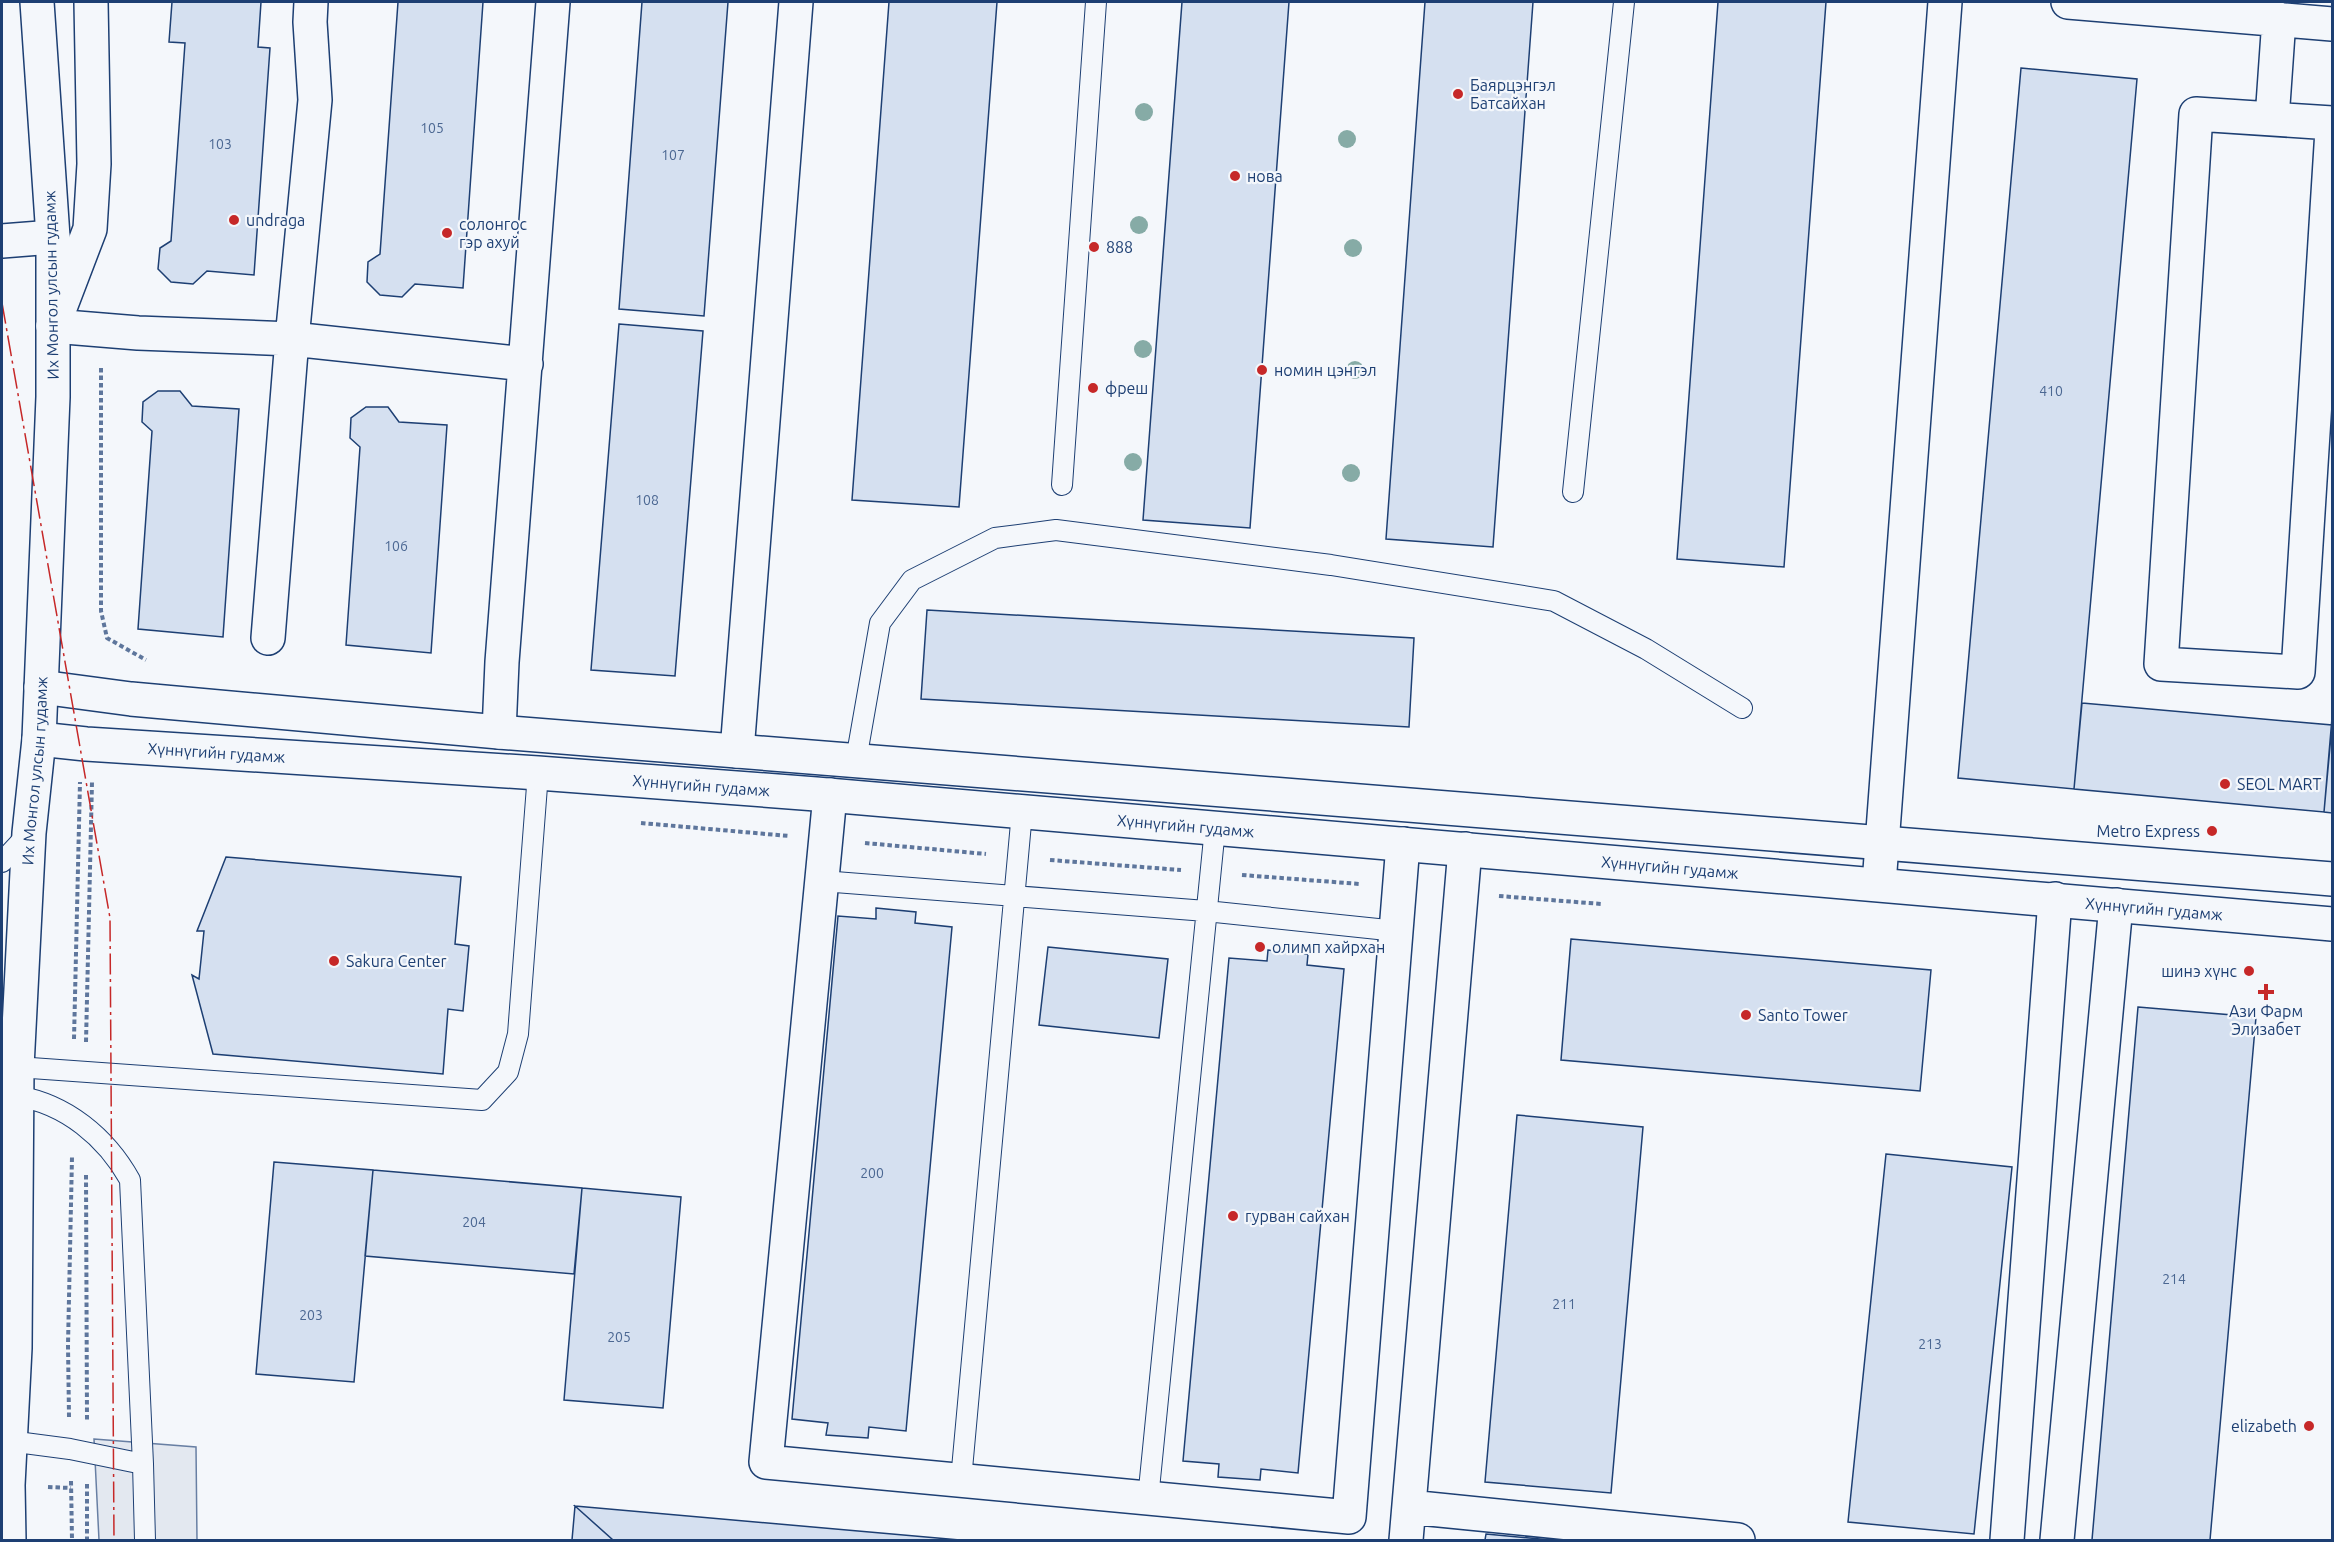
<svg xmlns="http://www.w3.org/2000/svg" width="2334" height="1542" font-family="Ubuntu,sans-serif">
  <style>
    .parking { fill: #e3e8f0; stroke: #687fa3; stroke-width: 1.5 }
    .building { fill: #d5e0f0; stroke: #1d3f73; stroke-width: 1.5 }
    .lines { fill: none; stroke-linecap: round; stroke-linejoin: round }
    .lane-casing { stroke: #1d3f73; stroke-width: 22 }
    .street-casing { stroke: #1d3f73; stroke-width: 36 }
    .secondary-casing { stroke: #1d3f73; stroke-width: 36 }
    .primary-casing { stroke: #1d3f73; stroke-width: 36 }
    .path { stroke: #5e769c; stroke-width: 4; stroke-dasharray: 4.5 3; stroke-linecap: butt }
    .lane { stroke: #f4f7fb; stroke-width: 20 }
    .street { stroke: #f4f7fb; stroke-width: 33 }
    .secondary { stroke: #f4f7fb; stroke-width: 33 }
    .primary { stroke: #f4f7fb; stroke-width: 33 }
    .power { stroke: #c62828; stroke-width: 1.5; stroke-dasharray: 21 4.5 3 4.5; stroke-linecap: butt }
    .tree { fill: #86aba6 }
    .poi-dot { fill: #c62828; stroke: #f4f7fb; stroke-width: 2 }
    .labels { text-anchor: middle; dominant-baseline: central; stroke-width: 4.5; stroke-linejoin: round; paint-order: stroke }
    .number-label { font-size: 14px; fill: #4b6792 }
    .poi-label { font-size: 16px; fill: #1d3f73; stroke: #f4f7fb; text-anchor: start }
    .street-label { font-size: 16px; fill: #1d3f73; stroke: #f4f7fb }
  </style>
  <rect width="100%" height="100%" fill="#f4f7fb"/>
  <path class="parking" d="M94,1439L196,1447L197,1540H99Z"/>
  <path class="building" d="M172,2H261L258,47L270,48L254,275L207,271L193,284L171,282L158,269L160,248L171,241L185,43L169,42Z
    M398,2H483L463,288L415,284L402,297L380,295L367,282L368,262L380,254Z
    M642,2H728L704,316L619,309Z
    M889,2H997L959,507L852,500Z
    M1182,2H1289L1250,528L1143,520Z
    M1425,2H1533L1493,547L1386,539Z
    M1718,2H1826L1784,567L1677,559Z
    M2021,68L2137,79L2074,789L1958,778Z
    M619,324L703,331L675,676L591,670Z
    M158,391H180L192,406L239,409L223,637L138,629L152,431L142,422L143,402Z
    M366,407H388L399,422L447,425L431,653L346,645L360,447L350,438L351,418Z
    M927,610L1414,638L1409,727L921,699Z
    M2082,703L2332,725L2324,812L2074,789Z
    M2332,718V813L2324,812Z
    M226,857L461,877L455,944L469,946L463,1011L448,1009L443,1074L213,1054L192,975L199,979L204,931H197Z
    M876,908L916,912L915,923L952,927L906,1431L869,1427L868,1438L826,1435L828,1423L792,1419L838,916L876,919Z
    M1571,939L1931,970L1920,1091L1561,1060Z
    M1048,947L1168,959L1159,1038L1039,1025Z
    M1268,950L1308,954L1307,965L1344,969L1298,1473L1261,1469L1260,1480L1218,1477L1219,1464L1183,1461L1229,958L1267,961Z
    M2138,1007L2256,1017L2210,1540H2092Z
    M1517,1115L1643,1127L1611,1493L1485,1482Z
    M1886,1154L2012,1167L1974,1534L1848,1522Z
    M274,1162L373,1170L354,1382L256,1374Z
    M373,1170L582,1188L574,1274L365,1256Z
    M582,1188L681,1197L663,1408L564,1400Z
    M575,1506L960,1540H613Z
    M575,1506L613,1540H572Z
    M1486,1534L1551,1540H1485Z"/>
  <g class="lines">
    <g class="lane-casing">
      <path id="lane" d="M1062,485L1096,2
        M1573,492L1624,2
        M856,760L880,623L912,580L995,538L1056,530L1331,565L1554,601L1646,649L1742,708
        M2,862L29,833
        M822,881L1206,911L1397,931
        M17,1067L482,1100L508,1072L518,1034L538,773
        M17,1096C66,1104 106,1137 130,1180L143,1464
        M9,1441L70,1449L143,1464L145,1540
        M961,1480L1022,812
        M1148,1499L1215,828"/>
    </g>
    <g class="street-casing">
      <path id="street" d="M2068,2L2332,24
        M2272,119L2279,19
        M2332,123L2196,114L2161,664L2298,672L2332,130
        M53,326L138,333L292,339L526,364
        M268,638L292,339L315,100L310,22L311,2
        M499,732L502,662L553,2
        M737,751L796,2
        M830,795L766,1462L1349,1517L1403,844
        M1879,884L1945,2
        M1409,1507L1738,1540
        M1406,1540L1465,849
        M2007,1540L2055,899
        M2057,1540L2116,905"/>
    </g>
    <g class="secondary-casing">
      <g id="secondary">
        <path d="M2,241L53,237"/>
        <path d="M53,326L90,229L94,164L91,2"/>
        <path d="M41,687L131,699L499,732L2332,879"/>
        <path id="s1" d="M39,739L86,744L538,773L816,794L2332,924"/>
      </g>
    </g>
    <g class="primary-casing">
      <g id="primary">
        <path id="s2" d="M9,1540L8,1485L15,1348L17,1067L29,833L39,739L53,397V237L37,2"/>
      </g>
    </g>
    <path class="path" d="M101,368V611L107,638L146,660
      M641,823L789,836
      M865,843L986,854
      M1050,860L1181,870
      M1242,875L1360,884
      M1499,896L1602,904
      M74,1039L80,782
      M86,1042L92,782
      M86,1175L87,1420
      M69,1417L68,1345L72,1157
      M71,1481L72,1540
      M87,1484V1540
      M48,1487L71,1488"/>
    <use href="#lane" class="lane"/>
    <use href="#street" class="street"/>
    <use href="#secondary" class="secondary"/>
    <use href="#primary" class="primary"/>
    <path class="power" d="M2,303L110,918L114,1540"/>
  </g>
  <g class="tree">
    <circle cx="1144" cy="112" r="9"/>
    <circle cx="1347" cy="139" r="9"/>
    <circle cx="1139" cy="225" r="9"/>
    <circle cx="1353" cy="248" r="9"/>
    <circle cx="1143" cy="349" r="9"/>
    <circle cx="1355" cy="370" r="9"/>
    <circle cx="1133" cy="462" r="9"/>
    <circle cx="1351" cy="473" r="9"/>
  </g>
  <g class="poi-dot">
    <circle cx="1458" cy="94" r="6"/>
    <circle cx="1235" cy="176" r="6"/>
    <circle cx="234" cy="220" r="6"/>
    <circle cx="447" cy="233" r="6"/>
    <circle cx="1094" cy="247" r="6"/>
    <circle cx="1262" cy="370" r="6"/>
    <circle cx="1093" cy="388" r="6"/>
    <circle cx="2225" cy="784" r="6"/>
    <circle cx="2212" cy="831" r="6"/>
    <circle cx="1260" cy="947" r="6"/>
    <circle cx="334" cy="961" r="6"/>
    <circle cx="2249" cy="971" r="6"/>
    <path d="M2263 983h6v6h6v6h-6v6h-6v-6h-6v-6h6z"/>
    <circle cx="1746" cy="1015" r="6"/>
    <circle cx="1233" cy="1216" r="6"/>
    <circle cx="2309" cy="1426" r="6"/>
  </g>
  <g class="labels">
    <g class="number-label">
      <text x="432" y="128">105</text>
      <text x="220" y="144">103</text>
      <text x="673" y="155">107</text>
      <text x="2051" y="391">410</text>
      <text x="647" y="500">108</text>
      <text x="396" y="546">106</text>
      <text x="872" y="1173">200</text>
      <text x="474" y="1222">204</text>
      <text x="2174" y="1279">214</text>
      <text x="1564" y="1304">211</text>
      <text x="311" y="1315">203</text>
      <text x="619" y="1337">205</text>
      <text x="1930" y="1344">213</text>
    </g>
    <g class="poi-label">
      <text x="1470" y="85">Баярцэнгэл<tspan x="1470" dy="18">Батсайхан</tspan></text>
      <text x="1247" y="176">нова</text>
      <text x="246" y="220">undraga</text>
      <text x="459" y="224">солонгос<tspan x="459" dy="18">гэр ахуй</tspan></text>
      <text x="1106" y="247">888</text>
      <text x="1274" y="370">номин цэнгэл</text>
      <text x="1105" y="388">фреш</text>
      <text x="2237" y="784">SEOL MART</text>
      <text x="2200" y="831" text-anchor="end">Metro Express</text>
      <text x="1272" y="947">олимп хайрхан</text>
      <text x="346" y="961">Sakura Center</text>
      <text x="2237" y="971" text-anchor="end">шинэ хүнс</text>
      <text x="2266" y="1011" text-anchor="middle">Ази Фарм<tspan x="2266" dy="18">Элизабет</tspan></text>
      <text x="1758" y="1015">Santo Tower</text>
      <text x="1245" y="1216">гурван сайхан</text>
      <text x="2297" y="1426" text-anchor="end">elizabeth</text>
    </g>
    <g class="street-label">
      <text transform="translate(51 285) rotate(-91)">Их Монгол улсын гудамж</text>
      <text stroke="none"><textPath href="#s1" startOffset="178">Хүннүгийн гудамж</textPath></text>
      <text stroke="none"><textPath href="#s2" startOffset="770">Их Монгол улсын гудамж</textPath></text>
      <text stroke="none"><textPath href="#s1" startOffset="664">Хүннүгийн гудамж</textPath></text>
      <text stroke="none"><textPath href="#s1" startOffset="1150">Хүннүгийн гудамж</textPath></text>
      <text stroke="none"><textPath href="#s1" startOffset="1636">Хүннүгийн гудамж</textPath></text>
      <text stroke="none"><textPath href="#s1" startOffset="2122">Хүннүгийн гудамж</textPath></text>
    </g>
  </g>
  <rect width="2334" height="1542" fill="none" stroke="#1d3f73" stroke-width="6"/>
</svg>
